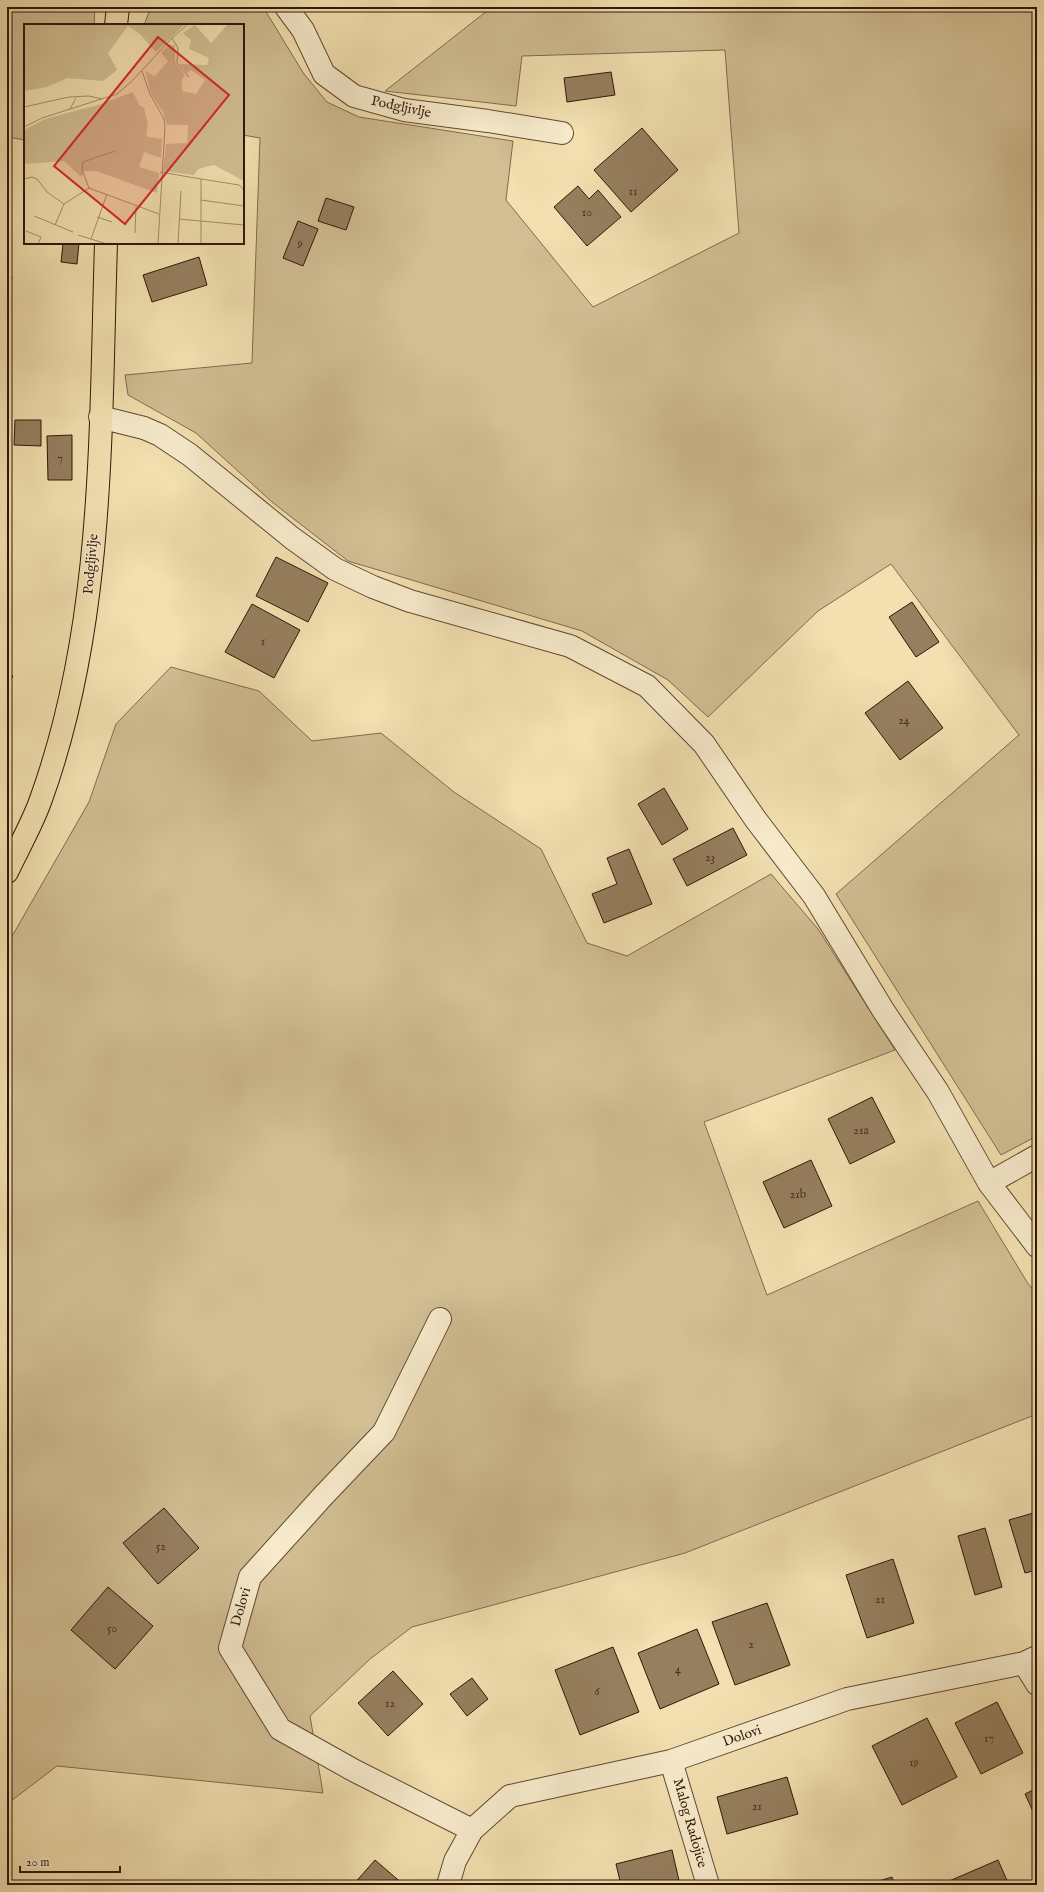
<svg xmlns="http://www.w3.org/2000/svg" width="1044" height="1892" font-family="'IM FELL English',serif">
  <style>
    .green { fill: #d1be93; stroke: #826a4e }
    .building { fill: #967f5f; stroke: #321608 }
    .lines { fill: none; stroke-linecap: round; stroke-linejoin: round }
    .street-casing { stroke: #624832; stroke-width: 24 }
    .primary-casing { stroke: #321608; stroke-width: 24 }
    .street { stroke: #f7ebcc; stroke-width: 22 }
    .primary { stroke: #f2e0b0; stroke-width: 22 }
    .labels { text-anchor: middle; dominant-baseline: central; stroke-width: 3; stroke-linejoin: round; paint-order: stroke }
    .number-label { font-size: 12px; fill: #4b301e }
    .street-label { font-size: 14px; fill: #321608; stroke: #f7ebcc }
    .inset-road { fill: none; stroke: #a58f6d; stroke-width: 1 }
    .view { fill: #d62828; fill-opacity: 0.15; stroke: #d62828; stroke-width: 2 }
    .inset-edge { fill: none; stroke: #321608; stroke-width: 2 }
  </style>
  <rect width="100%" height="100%" fill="#f2e0b0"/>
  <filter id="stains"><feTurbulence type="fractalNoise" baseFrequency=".005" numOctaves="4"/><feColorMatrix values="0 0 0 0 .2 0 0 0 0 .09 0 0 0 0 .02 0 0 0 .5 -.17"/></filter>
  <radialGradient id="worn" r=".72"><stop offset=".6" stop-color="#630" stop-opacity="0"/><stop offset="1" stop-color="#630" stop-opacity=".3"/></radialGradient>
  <path class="green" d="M7,7H95L94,25H25V140L7,137Z
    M151,7H263L304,74L327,102L359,117L513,141L506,200L593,307L739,233L725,50L522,56L516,106L385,91L492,7H1037V1136L1001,1155L836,894L1019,735L891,564L818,611L708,717L668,680L582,631L348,561L272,502L196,433L128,395L125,375L252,363L260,138L243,135V25H144Z
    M171,667L259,691L312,741L381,733L454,792L541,849L587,943L627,956L771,874L818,929L895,1050L704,1122L767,1295L978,1201L1027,1282L1037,1295V1414L685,1553L412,1627L370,1659L310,1716L323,1793L57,1766L7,1804V945L89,802L116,724Z"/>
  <path class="building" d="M611,72L615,95L567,102L564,78Z
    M642,128L678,170L631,212L594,170Z
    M578,186L589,199L598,190L621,217L587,246L554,207Z
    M326,198L354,207L346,230L318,221Z
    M298,221L318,229L303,266L283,258Z
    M55,243H79L77,264L61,262L63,244Z
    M199,257L207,285L152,302L143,275Z
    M7,271L12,276L7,313Z
    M15,420H41V446L14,445Z
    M72,435V480H48L47,436Z
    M276,557L328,583L308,622L256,596Z
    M912,602L939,642L916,657L889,617Z
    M252,604L300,630L274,678L225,652Z
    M7,668L13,677L7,681Z
    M908,681L943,728L900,760L865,713Z
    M664,788L688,829L662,845L638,804Z
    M733,828L747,855L687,886L673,859Z
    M629,849L652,904L604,923L592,894L617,884L607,858Z
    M872,1097L895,1142L850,1164L828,1119Z
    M811,1160L832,1206L784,1228L763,1182Z
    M164,1508L199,1548L158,1584L123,1543Z
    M1037,1512V1570L1025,1573L1009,1520Z
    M985,1528L1002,1587L975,1595L958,1536Z
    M893,1559L914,1623L867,1638L846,1575Z
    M108,1587L153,1626L115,1669L71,1630Z
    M767,1603L790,1665L735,1685L712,1622Z
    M697,1629L719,1684L660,1709L638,1653Z
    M613,1647L639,1712L580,1735L555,1670Z
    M393,1671L423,1704L388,1736L358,1703Z
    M472,1678L488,1699L467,1716L450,1694Z
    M997,1702L1023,1753L981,1774L955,1723Z
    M927,1718L957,1777L902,1805L872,1746Z
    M787,1777L798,1814L727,1834L717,1797Z
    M1037,1788V1820L1025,1794Z
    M672,1850L680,1885H621L616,1864Z
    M375,1860L404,1885H353Z
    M998,1860L1009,1885H940Z
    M892,1877L895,1885H866Z"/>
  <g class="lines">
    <g class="street-casing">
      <path id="street" d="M286,7L303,30L324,74L354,96L404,110L488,121L562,133
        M100,417L144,428L160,435L190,455L292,538L335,569L373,587L410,601L570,646L647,686L704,744L756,820L814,896L883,1010L938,1092L989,1183L1037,1246
        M989,1183L1037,1156
        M440,1319L384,1432L323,1496L250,1577L230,1648L280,1729L355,1771L472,1830
        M1024,1663L1037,1684
        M671,1761L708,1885
        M448,1885L455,1861L472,1830L510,1796L671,1761L847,1699L1024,1663L1037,1657"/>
    </g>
    <g class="primary-casing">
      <path id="primary" d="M116,25L118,7
        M7,872C18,849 31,826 40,802C105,624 100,430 106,243"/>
    </g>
    <use href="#street" class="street"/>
    <use href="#primary" class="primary"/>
  </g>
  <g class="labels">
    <g class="number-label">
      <text x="633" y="191">11</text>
      <text x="587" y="212">10</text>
      <text x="300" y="243">9</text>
      <text x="60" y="458">7</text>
      <text x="263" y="641">1</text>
      <text x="904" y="720">24</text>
      <text x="710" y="857">23</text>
      <text x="861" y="1130">21a</text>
      <text x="798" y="1194">21b</text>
      <text x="161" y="1546">52</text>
      <text x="880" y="1599">21</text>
      <text x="112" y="1628">50</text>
      <text x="751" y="1644">2</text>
      <text x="678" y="1669">4</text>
      <text x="597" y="1691">6</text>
      <text x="390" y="1703">12</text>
      <text x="989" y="1738">17</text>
      <text x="914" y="1762">19</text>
      <text x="757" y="1806">21</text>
    </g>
    <g class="street-label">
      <text transform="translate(401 107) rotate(12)">Podgljivlje</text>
      <text transform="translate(91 564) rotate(-85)">Podgljivlje</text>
      <text transform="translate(241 1607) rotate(-74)">Dolovi</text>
      <text transform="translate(742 1736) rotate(-19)">Dolovi</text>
      <text transform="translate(690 1823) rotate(74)">Malog Radojice</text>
    </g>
  </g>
  <g transform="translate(24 24)">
    <rect width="220" height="220" fill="#f2e0b0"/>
    <path d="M0,0H161L132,28L116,10L104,2L84,29L93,46L79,57L43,54L23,63L0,67ZM204,0H220V157L190,141L174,145L170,151L139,147L142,120L163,119L164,101H143L139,88L127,70L121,47L131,52L144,37L137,29L145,21H151V38L161,51L158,55V67L172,70L181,56L167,46L163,49L155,40L183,41L185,34L165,25L167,16L159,9L171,1L187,19ZM109,68L115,81L120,84L124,101L122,110L124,113L138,115L137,134L120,128L115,143L135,149L133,169L72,147H61L57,153L40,137L0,140V106L21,95L74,81Z" fill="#d1be93"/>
    <path class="inset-road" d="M148,14L154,24L153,39L165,53M118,47L126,70L140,95L141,103L134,220M0,83L45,73L65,72L78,75M46,85L52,74M0,103L18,94L93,70L107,58L148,14L164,0M136,148L177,155V220M0,155L8,153L13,155L23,168L40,180M177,155L215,161L220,166M65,164L58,146L59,138L91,127M177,176L220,182M10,192L49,208M73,193L88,198M155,195L220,201M31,201L40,180L65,164L135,190M2,207L17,213L14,220M111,209L112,183M54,211L83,220M67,215L83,170M154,220L157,167"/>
    <path class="view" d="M134,13L205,71L101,200L30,142Z"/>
    <rect width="220" height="220" class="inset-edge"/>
  </g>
  <rect width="1044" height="1892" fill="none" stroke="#f2e0b0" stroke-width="24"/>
  <rect x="8" y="8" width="1028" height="1876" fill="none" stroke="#321608" stroke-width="2"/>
  <rect x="12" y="12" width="1020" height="1868" fill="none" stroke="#321608"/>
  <path d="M20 1866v6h100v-6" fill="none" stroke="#321608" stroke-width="2"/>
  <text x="26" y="1866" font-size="12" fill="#321608" stroke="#f7ebcc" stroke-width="3" paint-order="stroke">20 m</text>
  <rect width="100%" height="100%" filter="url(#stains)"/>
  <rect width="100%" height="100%" fill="url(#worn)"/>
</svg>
